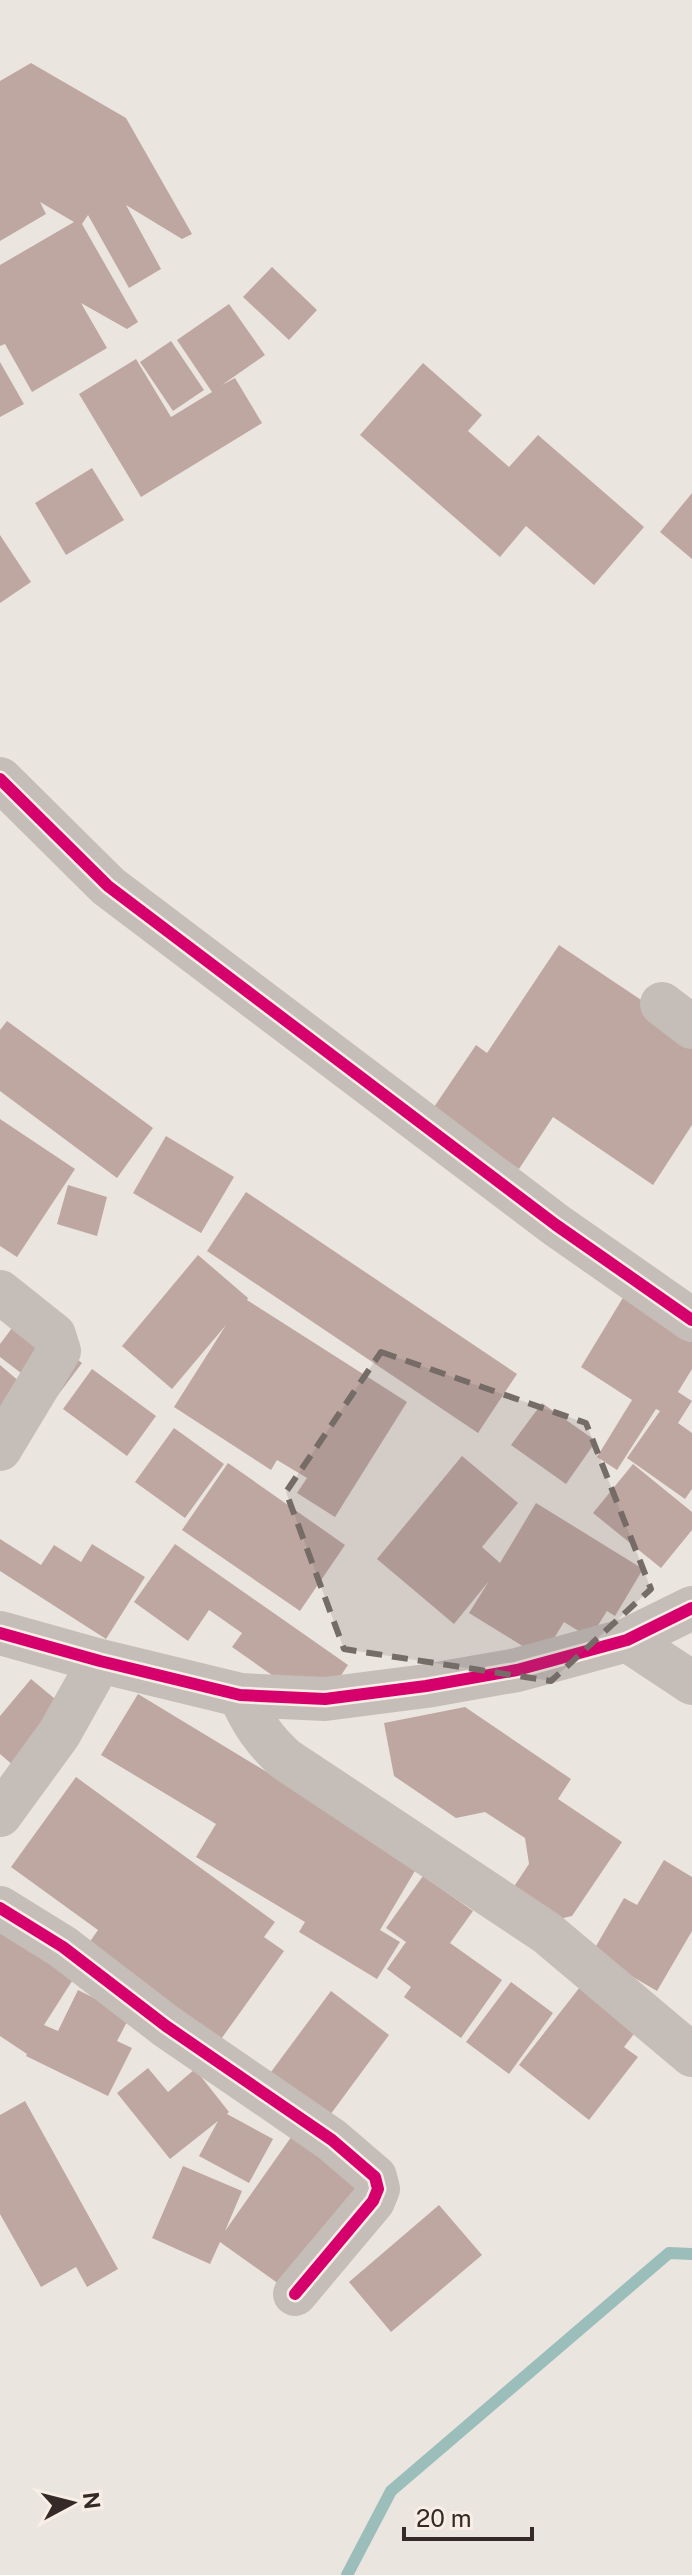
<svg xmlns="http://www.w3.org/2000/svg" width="692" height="2575" font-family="'Public Sans',sans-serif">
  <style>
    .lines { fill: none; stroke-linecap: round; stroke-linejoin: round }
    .stream { stroke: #9bbebb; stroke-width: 12 }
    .building { fill: #bea7a1 }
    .minor { stroke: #c5bdb8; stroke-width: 44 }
    .cycleway-casing { stroke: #f9eee5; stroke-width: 17 }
    .cycleway { stroke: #d6006c; stroke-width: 12 }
    .marked { fill: #756b67; fill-opacity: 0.2; stroke: #756b67; stroke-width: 6; stroke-dasharray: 16 10; stroke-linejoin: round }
  </style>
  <rect width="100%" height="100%" fill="#ebe5df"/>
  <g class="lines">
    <path class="stream" d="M347,2575L391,2491L669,2253L692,2254"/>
  </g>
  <path class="building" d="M31,63L126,118L192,234L182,239L126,205L161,269L129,288L88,215L82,224L138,322L127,329L81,303L107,348L32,392L5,344L0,346V265L74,222L40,202L46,214L0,241V81Z
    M272,267L317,310L289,340L243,297Z
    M229,304L265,355L222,385L235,378L262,423L141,497L79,394L136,359L171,417L212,392L177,340Z
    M171,341L204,390L173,411L140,362Z
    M0,362L24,404L0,417Z
    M423,363L482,415L468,431L509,467L538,435L644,527L594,585L526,526L500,557L360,435Z
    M92,468L124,520L66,555L35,503Z
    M692,493V559L660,532Z
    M0,535L31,582L0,603Z
    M559,945L692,1034V1125L653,1185L553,1117L519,1169L432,1110L476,1045L487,1053Z
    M7,1021L153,1128L117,1178L0,1091V1030Z
    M0,1119L75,1169L17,1257L0,1246Z
    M166,1136L234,1177L201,1233L133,1193Z
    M68,1185L107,1197L97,1236L57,1224Z
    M246,1192L517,1374L478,1433L207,1251Z
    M198,1255L248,1298L247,1300L407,1402L335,1517L297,1493L307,1478L277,1460L271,1470L174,1407L226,1325L172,1389L122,1346Z
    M627,1291L692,1332V1369L678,1392L692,1401L678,1423L692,1433V1489L685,1499L627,1458L660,1411L656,1409L617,1470L597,1457L632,1400L581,1367Z
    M21,1316L82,1363L55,1399L0,1357V1344Z
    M0,1365L47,1405L0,1409Z
    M92,1369L156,1416L127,1456L63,1409Z
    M542,1403L596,1441L566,1484L511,1445Z
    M174,1428L224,1464L185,1518L135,1482Z
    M462,1456L518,1503L482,1547L500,1563L536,1503L643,1569L615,1616L607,1611L590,1638L564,1622L542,1658L469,1613L489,1581L454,1624L377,1559Z
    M228,1463L345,1545L300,1611L182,1530Z
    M633,1464L692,1512V1530L661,1568L593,1513Z
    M0,1539L41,1565L54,1545L81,1562L92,1544L145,1577L106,1639L0,1571Z
    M175,1544L348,1665L319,1708L232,1647L242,1633L209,1610L188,1641L134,1602Z
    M31,1679L78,1718L28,1778L0,1754V1716Z
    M138,1694L419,1864L380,1930L400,1942L377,1979L299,1932L305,1922L196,1857L216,1824L101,1755Z
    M465,1707L571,1779L558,1799L622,1842L572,1916L559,1919L513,1888L529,1864L525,1838L485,1812L456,1818L394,1776L384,1723Z
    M76,1777L275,1922L264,1937L284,1951L214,2049L82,1953L98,1930L11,1867Z
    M664,1860L692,1877V1931L657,1991L592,1953L624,1898L637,1905Z
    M423,1876L473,1911L450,1943L502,1980L461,2038L404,1997L411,1987L387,1969L406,1942L386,1928Z
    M0,1931L74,1978L44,2025L58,2031L78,1990L130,2016L117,2041L132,2048L108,2096L26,2056L27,2054L0,2036Z
    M587,1978L643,2022L624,2047L638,2057L589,2120L519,2065Z
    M511,1982L553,2013L509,2074L466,2042Z
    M331,1991L389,2035L330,2115L271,2072Z
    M148,2068L168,2092L195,2069L229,2112L227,2114L273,2139L249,2183L199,2156L218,2121L170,2159L117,2093Z
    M25,2101L118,2269L87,2287L76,2267L41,2287L0,2214V2115Z
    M294,2133L369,2186L293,2294L220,2242L210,2264L152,2238L183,2166L242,2191L225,2231Z
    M439,2205L482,2255L391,2332L349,2282Z"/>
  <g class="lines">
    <path class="minor" d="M0,779L108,886L556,1225L692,1320
      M662,1004L692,1027
      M0,1292L54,1335L59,1351L0,1449
      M0,1633L100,1661L240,1695L325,1699L426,1686L517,1670L627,1640L692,1608
      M627,1640L692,1683
      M240,1695C251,1721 264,1740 285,1759L547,1933L692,2055
      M0,1815L59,1734L100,1661
      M0,1908L63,1947L166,2026L332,2140L375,2177L378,2189L373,2201L295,2294"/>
    <g class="cycleway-casing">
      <path id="cycleway" d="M0,779L108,886L556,1225L692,1320
        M0,1633L100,1661L240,1695L325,1699L426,1686L517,1670L627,1640L692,1608
        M0,1908L63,1947L166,2026L332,2140L375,2177L378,2189L373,2201L295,2294"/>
    </g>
    <use href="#cycleway" class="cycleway"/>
  </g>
  <path class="marked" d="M381,1352L586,1423L651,1589L551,1681L344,1649L286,1492Z"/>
  <g transform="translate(72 2503) rotate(83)" stroke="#f9eee5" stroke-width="6" paint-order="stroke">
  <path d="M0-6L14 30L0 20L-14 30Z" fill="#352a27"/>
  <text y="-12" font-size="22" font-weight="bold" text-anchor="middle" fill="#352a27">N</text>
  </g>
  <path d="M404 2527v12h128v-12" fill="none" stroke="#352a27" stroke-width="4"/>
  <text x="416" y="2527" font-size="24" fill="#352a27" stroke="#f9eee5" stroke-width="6" paint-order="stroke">20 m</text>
</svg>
